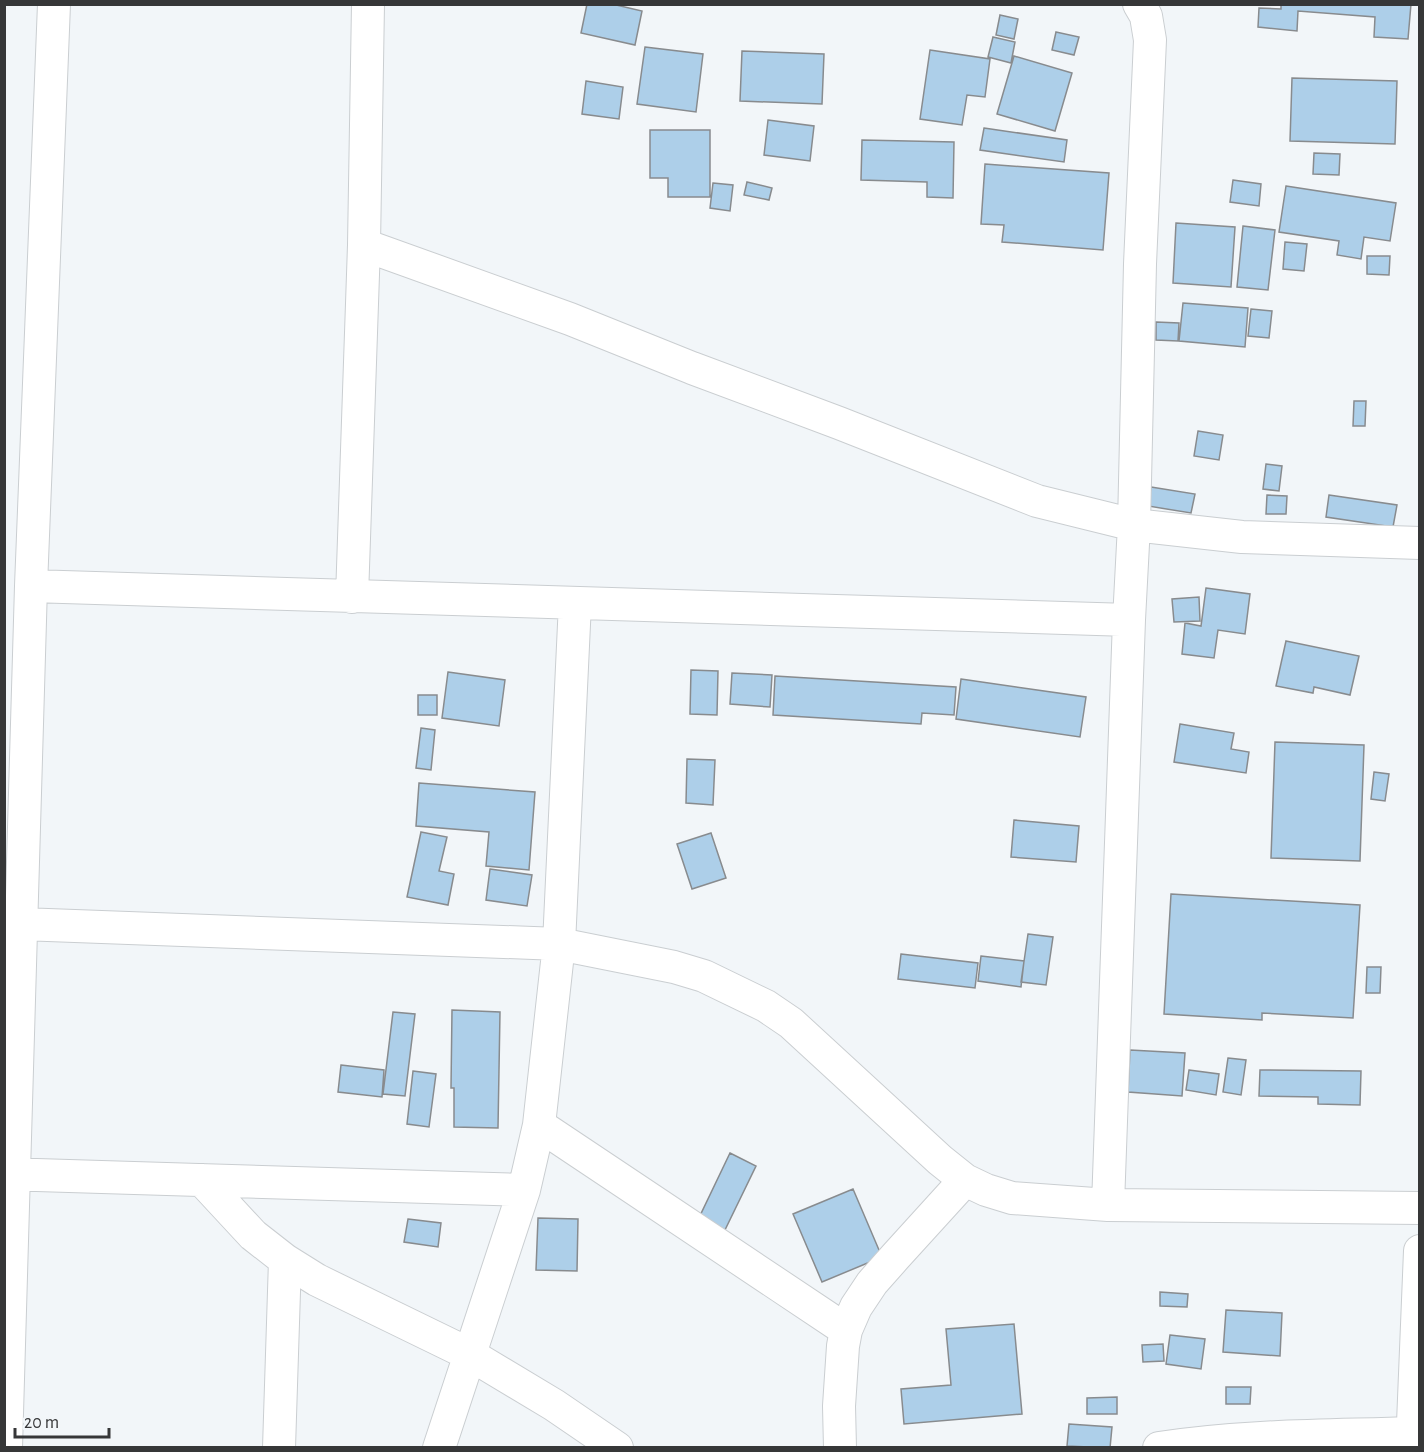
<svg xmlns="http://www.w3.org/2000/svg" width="1424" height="1452" font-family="'Alegreya Sans',sans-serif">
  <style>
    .building { fill: #adcfe9; stroke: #888b8e; stroke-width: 1.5 }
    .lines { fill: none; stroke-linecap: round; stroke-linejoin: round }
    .minor-casing { stroke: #caced1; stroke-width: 34 }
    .minor { stroke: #fff; stroke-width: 32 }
  </style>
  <rect width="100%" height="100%" fill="#f2f6f9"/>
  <path class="building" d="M587,4H612L642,11L635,45L581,33Z
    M1281,4H1411L1408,39L1374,37L1375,17L1298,11L1297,31L1258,27L1259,8L1281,9Z
    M1000,15L1018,19L1014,39L996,35Z
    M1056,32L1079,37L1074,55L1052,50Z
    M993,37L1015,42L1011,63L988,57Z
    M645,47L703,54L696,112L637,104Z
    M930,50L990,59L985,97L967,95L962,125L920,119Z
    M742,51L824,54L822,104L740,101Z
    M1014,56L1072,73L1055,131L997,114Z
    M1292,78L1397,81L1395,144L1290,141Z
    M586,81L623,87L619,119L582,114Z
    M768,120L814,126L810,161L764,155Z
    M984,128L1067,140L1064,162L980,150Z
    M650,130H710V197H668V178H650Z
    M862,140L954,142L953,198L927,197V182L861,180Z
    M1314,153L1340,154L1339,175L1313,174Z
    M985,164L1109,173L1103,250L1002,242L1004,225L981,224Z
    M1233,180L1261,184L1259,206L1230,202Z
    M747,182L772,188L769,200L744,195Z
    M713,183L733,185L730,211L710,208Z
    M1286,186L1396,203L1390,241L1364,237L1361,259L1337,255L1339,241L1279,232Z
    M1176,223L1235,227L1231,287L1173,283Z
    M1243,226L1275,230L1268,290L1237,287Z
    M1285,242L1307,244L1304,271L1283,269Z
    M1367,256H1390L1389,275L1367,274Z
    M1183,303L1248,308L1245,347L1179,341Z
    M1251,309L1272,311L1269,338L1248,336Z
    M1156,322L1179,323L1178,341L1156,340Z
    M1354,401H1366L1365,426H1353Z
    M1198,431L1223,435L1219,460L1194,456Z
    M1266,464L1282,466L1279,491L1263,489Z
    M1151,487L1195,494L1191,513L1148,506Z
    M1267,495L1287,496L1286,514H1266Z
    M1329,495L1397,505L1393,527L1326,517Z
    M1206,588L1250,594L1245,634L1218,630L1214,658L1182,654L1185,623L1201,626Z
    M1199,597L1200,621L1174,622L1172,599Z
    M1286,641L1359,656L1350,695L1314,687L1313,693L1276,686Z
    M691,670L718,671L717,715L690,714Z
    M448,672L505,680L499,726L442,718Z
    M732,673L772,675L770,707L730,704Z
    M775,676L956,687L954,715L922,713L921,724L773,715Z
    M961,679L1086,697L1080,737L956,719Z
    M418,695H437V715H418Z
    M1180,724L1234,733L1231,749L1249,752L1246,773L1174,762Z
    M421,728L435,730L431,770L416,768Z
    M1275,742L1364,745L1360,861L1271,858Z
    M687,759L715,760L713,805L686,803Z
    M1374,772L1389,774L1385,801L1371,799Z
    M419,783L535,792L529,870L486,866L489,832L416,826Z
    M1014,820L1079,826L1076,862L1011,857Z
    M421,832L447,837L439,871L454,874L448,905L407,897Z
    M711,833L726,878L692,889L677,844Z
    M490,869L532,875L527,906L486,900Z
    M1171,894L1360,905L1353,1018L1262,1013V1020L1164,1014Z
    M1028,934L1053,937L1046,985L1021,982Z
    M901,954L978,963L975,988L898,979Z
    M981,956L1024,961L1021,987L978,981Z
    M1367,967H1381L1380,993H1366Z
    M452,1010L500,1012L498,1128L454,1127V1088H451Z
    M393,1012L415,1014L405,1096L383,1094Z
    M1130,1050L1185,1053L1182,1096L1128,1092Z
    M1228,1058L1246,1060L1241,1095L1223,1092Z
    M341,1065L384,1070L382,1097L338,1092Z
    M1189,1070L1219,1074L1216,1095L1186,1090Z
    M1260,1070L1361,1071L1360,1105L1318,1104V1097L1259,1096Z
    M413,1071L436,1074L429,1127L407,1124Z
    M730,1153L756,1166L723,1234L697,1222Z
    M853,1189L882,1257L822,1282L793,1214Z
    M538,1218L578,1219L577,1271L536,1270Z
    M408,1219L441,1223L438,1247L404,1242Z
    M1160,1292L1188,1294L1187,1307L1160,1306Z
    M1226,1310L1282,1313L1280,1356L1223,1352Z
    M1014,1324L1022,1414L904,1424L901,1389L951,1385L946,1329Z
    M1170,1335L1205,1339L1201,1369L1166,1364Z
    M1163,1344L1164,1361L1143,1362L1142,1345Z
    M1226,1387H1251L1250,1404H1226Z
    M1117,1397V1414H1087V1398Z
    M1069,1424L1112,1427L1110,1448L1067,1446Z"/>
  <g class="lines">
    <g class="minor-casing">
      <path id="minor" d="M364,245L570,319L692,368L839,423L1037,501L1134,525L1242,537L1420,543
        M31,586L1129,620
        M352,597L364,245L368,4
        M21,924L559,944L674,967L704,976L766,1006L791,1023L940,1160L965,1180L986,1190L1012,1198L1108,1205L1420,1208
        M539,1125L846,1330
        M4,1174L524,1190
        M202,1180L253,1235L285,1260L317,1280L469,1354L554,1405L617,1448
        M1108,1205L1129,620L1134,525L1140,264L1150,40L1146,16L1139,4
        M6,1448L31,586L54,4
        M279,1448L285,1260
        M439,1448L524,1190L539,1125L559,944L575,603
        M840,1448L839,1406L843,1346L846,1330L856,1307L872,1283L895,1257L965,1180
        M1159,1448C1243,1435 1328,1436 1413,1433
        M1412,1448L1420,1251"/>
    </g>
    <use href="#minor" class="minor"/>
  </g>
  <rect width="1424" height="1452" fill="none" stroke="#363738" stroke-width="12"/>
  <path d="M15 1428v9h94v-9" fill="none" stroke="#363738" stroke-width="3"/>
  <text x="24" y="1428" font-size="18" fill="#363738" stroke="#f2f6f9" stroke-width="4.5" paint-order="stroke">20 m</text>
</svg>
